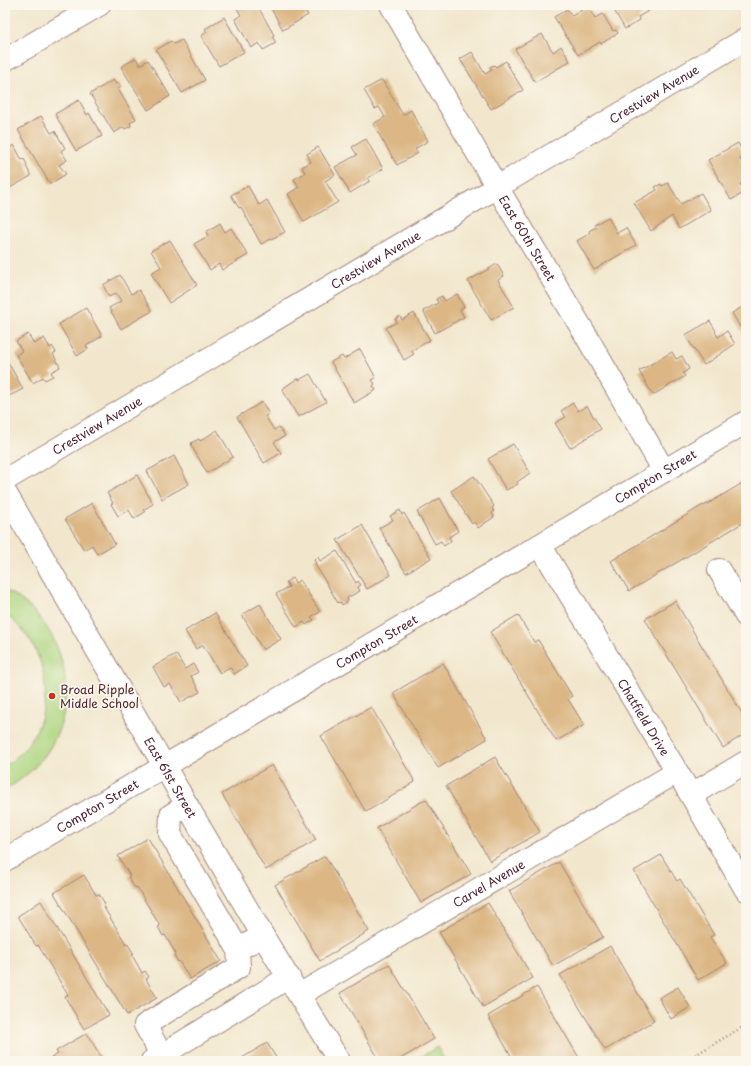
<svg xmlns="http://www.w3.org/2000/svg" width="751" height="1066" font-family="'Playpen Sans',sans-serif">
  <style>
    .green { fill: #add580; stroke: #7c7a56 }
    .building { fill: #dcb785 }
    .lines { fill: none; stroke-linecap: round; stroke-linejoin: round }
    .minor-casing { stroke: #9e837c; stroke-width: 24 }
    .path { stroke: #9e837c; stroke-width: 2.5; stroke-dasharray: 1 3; stroke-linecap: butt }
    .minor { stroke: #fff; stroke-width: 22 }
    .poi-dot { fill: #c8321e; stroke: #fbf7ec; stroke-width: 1.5 }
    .labels { text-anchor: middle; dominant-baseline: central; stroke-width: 3.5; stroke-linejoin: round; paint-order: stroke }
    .street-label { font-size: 12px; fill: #4a1f2b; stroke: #fbf7ec }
    .poi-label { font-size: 12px; fill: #4a1f2b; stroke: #fbf7ec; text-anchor: start }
  </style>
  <rect width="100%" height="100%" fill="#fbf7ec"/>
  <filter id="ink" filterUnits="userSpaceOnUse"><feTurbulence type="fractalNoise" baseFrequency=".025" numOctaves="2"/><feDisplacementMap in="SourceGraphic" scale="8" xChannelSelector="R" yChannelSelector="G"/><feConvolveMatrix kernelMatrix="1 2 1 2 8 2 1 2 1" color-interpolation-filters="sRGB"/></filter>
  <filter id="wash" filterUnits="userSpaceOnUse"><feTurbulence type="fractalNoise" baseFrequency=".012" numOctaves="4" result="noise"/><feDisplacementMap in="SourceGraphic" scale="16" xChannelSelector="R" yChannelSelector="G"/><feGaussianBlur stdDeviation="0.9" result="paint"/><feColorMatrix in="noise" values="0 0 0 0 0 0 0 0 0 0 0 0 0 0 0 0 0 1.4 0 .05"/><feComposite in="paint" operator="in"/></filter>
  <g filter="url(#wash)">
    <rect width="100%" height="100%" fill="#f2e7cd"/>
    <path class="green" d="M5,590C61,618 83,692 51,746C40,765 23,779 5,790V766C60,729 57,652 5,614Z
      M437,1047L445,1061H414Z"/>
    <g id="blocks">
      <path class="building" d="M240,5H257L274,35L272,36L276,43L263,50L259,43L251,48L235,19L241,15L236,7Z
        M269,5H302L308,15L283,30Z
        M611,5H656L657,6L638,17L640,20L625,29Z
        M588,6L595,18L603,14L613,31L616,30L618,33L601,44L600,42L578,55L554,17L567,9L572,16Z
        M224,17L244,52L219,66L201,36L207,32L205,29Z
        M542,34L553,52L561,46L570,61L535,82L515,49Z
        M182,40L205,80L182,93L156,50L171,41L174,44Z
        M472,52L485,74L492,70L490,67L494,65L496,67L506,61L508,64H507L523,90L491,109L460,59Z
        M136,58L140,65L148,60L170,96L148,110L121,67Z
        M113,80L116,84L118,83L121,87L118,89L136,119L130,123L131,126L125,129L124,127L114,133L90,94Z
        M382,80L403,115L411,110L428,141L415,149L418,153L397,165L373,124L385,117L379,107L375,109L364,90Z
        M79,100L87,115L89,113L102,136L76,151L55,114Z
        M41,116L51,133L55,131L65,148L61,151L67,160L59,165L66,174L50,184L18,130Z
        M366,139L383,169L368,178L370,181L350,193L335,167L357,155L352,147Z
        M738,143L745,156L740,159L746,169V181L740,184L745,192L731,200L708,160Z
        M14,145L22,160L24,159L27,165L26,166L31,176L8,189L5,185V150Z
        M318,147L335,175L325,181L338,202L304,222L288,194L299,187L294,179L305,173L302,167L311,162L307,154Z
        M668,183L681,204L701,193L711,210L679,229L672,216L651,231L634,203L657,190L655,187L661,184L662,186Z
        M248,186L259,205L267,200L285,232L261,244L241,207L239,208L231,195Z
        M608,217L617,233L626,228L636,245L594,270L577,241L590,233L589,231L596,227L594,225Z
        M220,223L225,232L231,228L248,255L222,270L219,264L210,270L194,244L208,236L206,232Z
        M170,240L197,285L169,303L151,273L161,267L151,251Z
        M497,264L504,276L498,280L514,307L491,320L468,281Z
        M120,275L131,294L139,290L152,311L121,329L109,308L121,301L116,293L109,297L103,285Z
        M457,294L464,307L460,310L464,317L435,333L423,311L438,303L436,299L442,296L445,301Z
        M746,305V337L732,313Z
        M86,308L102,336L86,346L88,349L77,356L59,324Z
        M414,313L430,340L411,351L414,354L404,360L386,328L397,322L395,319L400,316L402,320Z
        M710,321L716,331L715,332L718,337L727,331L735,344L704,365L685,335Z
        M28,334L34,344L44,338L50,348L52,346L56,352L53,354L60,367L51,372L53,376L45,380L43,377L33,383L16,355L22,351L16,341Z
        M360,349L376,378L372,380L375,384L373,386L376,390L354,403L331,362L342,356L344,359Z
        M672,352L676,359L682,356L689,369L683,373L685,376L653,395L639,371Z
        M5,357L23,389L5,398Z
        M310,374L326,402L298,417L282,389L298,378L299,380Z
        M262,402L269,414L265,416L274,430L279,427L285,436L274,442L281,453L264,463L237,417Z
        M573,403L578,411L587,406L601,429L570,448L555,423L566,417L561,411Z
        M217,430L233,457L207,473L191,445L192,444L191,443L199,439L200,441Z
        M513,444L530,473L517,482L518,484L506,490L488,459Z
        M174,456L189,484L162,499L147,471Z
        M137,475L153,504L143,510L145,512L134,519L129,510L118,516L111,504L113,503L107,493Z
        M474,476L494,506L492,508L494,511L492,513L494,517L478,528L474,522L472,524L451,491Z
        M741,484L746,493V521L629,591L611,561L703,505L704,506Z
        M440,498L458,531L449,537L451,541L444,546L441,541L435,544L417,512Z
        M92,503L115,544L97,554L92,545L84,550L65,519Z
        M400,510L402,515L404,513L431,558L406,573L379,528L393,520L390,516Z
        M362,525L391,575L367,589L337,540Z
        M337,551L356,583L358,581L361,585L358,587L360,591L347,598L348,601L342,605L341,602L338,603L315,564L316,563L314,560L318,557L320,561Z
        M292,578L295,583L300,580L320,612L311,617L314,620L306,625L304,622L296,627L276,594L289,587L286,582Z
        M675,601L746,720V733L723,748L645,619Z
        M260,604L281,639L263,650L242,615Z
        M215,613L247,666L234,674L230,667L220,673L203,645L196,649L185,631Z
        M518,615L534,642L538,640L572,696L568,699L584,725L556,741L490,632Z
        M176,654L185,669L193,664L198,672L191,676L200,692L181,702L170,684L164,687L153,667Z
        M443,663L487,739L438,768L393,693Z
        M371,707L415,782L366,812L321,736Z
        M495,757L540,832L490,861L446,786Z
        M272,765L316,840L266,870L222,794Z
        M426,799L471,874L421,903L377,828Z
        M148,838L221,961L190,979L179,961L178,962L174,955L176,954L165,935L163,936L158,927L160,926L137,887L135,888L128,877L130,876L118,856Z
        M661,855L677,881L680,879L714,935L710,937L727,963L698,980L634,871Z
        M325,856L369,931L320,961L275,885Z
        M559,862L603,937L553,966L509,891Z
        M84,875L96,895L99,894L105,904L103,906L126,944L127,943L134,954L132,955L142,973L145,971L149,977L146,979L157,998L127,1015L54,893Z
        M41,901L109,1015L84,1029L65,997L68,995L38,945L36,946L18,916Z
        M488,903L533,978L483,1007L439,932Z
        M610,946L654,1021L605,1050L560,975Z
        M389,964L434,1039L397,1061H380L340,993Z
        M537,987L581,1061H514L488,1016Z
        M678,987L690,1007L671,1019L659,998Z
        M87,1033L101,1057L94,1061H46L58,1054L56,1051Z
        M267,1043L278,1061H237Z"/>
    </g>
  </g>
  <g filter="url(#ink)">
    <use href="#blocks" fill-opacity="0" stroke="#9e837c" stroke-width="1"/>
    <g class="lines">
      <g class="minor-casing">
        <g id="minor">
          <path id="s1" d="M391,5L497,187L584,332L664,471"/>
          <path d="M5,60L99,5"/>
          <path id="s2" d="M5,480L746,39"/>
          <path id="s3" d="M5,492L263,936L339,1061"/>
          <path id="s4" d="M540,545L691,795L746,890"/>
          <path d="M719,570L746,616"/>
          <path d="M691,795L746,762"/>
          <path d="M187,805L171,815L170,834L238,949"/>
          <path id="s5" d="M5,860L540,545L746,422"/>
          <path id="s6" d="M299,995L677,772"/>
          <path d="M162,1056L145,1025L239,967L238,949L263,936"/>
          <path d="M152,1061L289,977"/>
        </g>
      </g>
      <path class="path" d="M685,1061L746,1025"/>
      <use href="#minor" class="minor"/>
    </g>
  </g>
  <circle class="poi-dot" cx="52" cy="696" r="4"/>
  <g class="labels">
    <g class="street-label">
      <text stroke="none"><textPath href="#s2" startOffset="755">Crestview Avenue</textPath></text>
      <text stroke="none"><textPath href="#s1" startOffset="270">East 60th Street</textPath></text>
      <text stroke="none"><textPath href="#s2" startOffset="431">Crestview Avenue</textPath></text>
      <text stroke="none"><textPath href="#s2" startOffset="107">Crestview Avenue</textPath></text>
      <text stroke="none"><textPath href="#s5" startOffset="755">Compton Street</textPath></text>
      <text stroke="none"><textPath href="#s5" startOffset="431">Compton Street</textPath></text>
      <text stroke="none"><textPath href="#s4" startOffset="201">Chatfield Drive</textPath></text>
      <text stroke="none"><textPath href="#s3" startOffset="330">East 61st Street</textPath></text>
      <text stroke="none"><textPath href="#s5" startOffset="107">Compton Street</textPath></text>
      <text stroke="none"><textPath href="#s6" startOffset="220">Carvel Avenue</textPath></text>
    </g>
    <g class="poi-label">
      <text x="60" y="689">Broad Ripple<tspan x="60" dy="14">Middle School</tspan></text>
    </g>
  </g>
  <rect width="751" height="1066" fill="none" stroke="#fbf7ec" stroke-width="20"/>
</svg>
